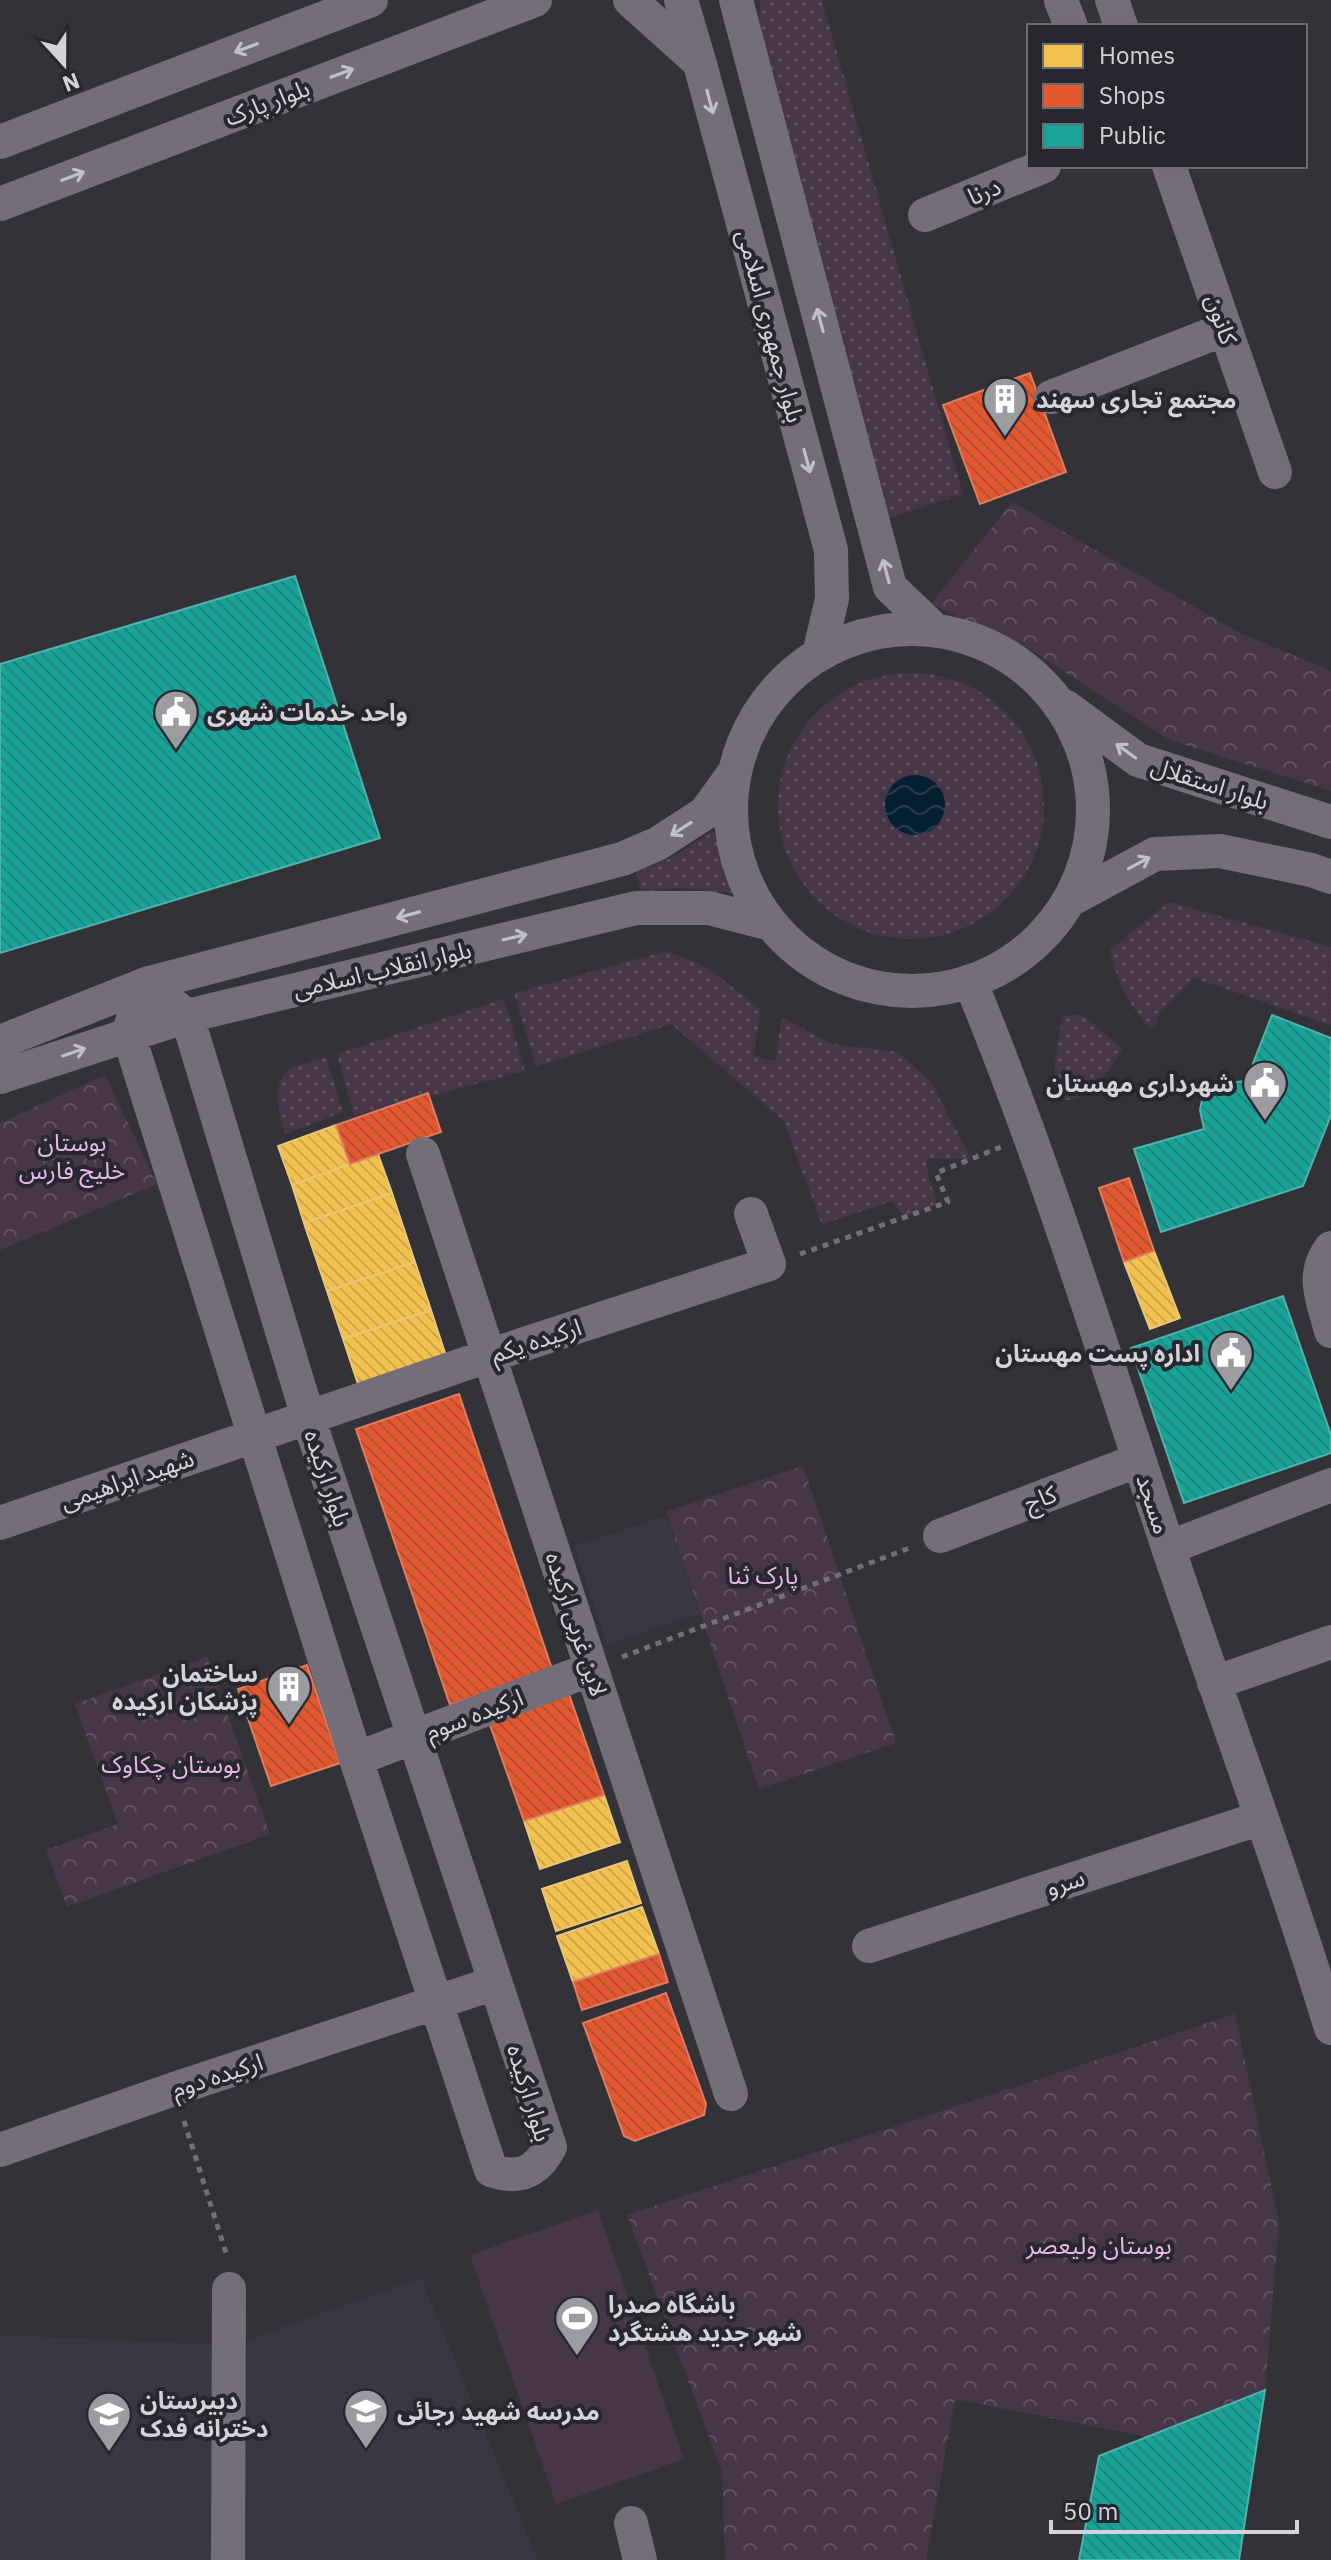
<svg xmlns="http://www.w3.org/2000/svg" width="1331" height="2560" font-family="'IBM Plex Sans','Noto Sans Arabic',sans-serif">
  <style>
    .built { fill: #383845 }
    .grass { fill: url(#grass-dots) }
    .park { fill: url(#park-crowns) }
    .garden { fill: #473647 }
    .water { fill: url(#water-waves) }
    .homes { fill: url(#homes-back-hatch); stroke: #e9c778; stroke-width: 2 }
    .shops { fill: url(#shops-back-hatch); stroke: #df7c61; stroke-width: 2 }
    .public { fill: url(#public-back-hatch); stroke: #4fb2ac; stroke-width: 2 }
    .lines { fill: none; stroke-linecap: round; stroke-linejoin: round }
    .path { stroke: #726f77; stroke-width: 5; stroke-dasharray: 6 6; stroke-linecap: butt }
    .minor { stroke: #736e79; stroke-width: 34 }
    .oneway { stroke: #c0c0c6 }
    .labels { text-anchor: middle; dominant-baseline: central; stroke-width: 8; stroke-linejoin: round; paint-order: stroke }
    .street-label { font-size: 24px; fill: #d3d4d9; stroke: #27272f }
    .poi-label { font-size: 24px; font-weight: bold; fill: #d3d4d9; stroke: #27272f; text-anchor: start }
    .park-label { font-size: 24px; fill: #e9b8e9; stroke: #27272f }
  </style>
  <defs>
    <pattern id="grass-dots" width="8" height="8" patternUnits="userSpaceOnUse" patternTransform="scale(2)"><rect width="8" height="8" fill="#473647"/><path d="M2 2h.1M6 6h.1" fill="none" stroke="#615261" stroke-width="1.8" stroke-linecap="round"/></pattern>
    <pattern id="park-crowns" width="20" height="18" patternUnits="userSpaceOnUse" patternTransform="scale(2)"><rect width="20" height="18" fill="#473647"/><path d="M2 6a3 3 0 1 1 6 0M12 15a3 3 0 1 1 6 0" fill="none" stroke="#615261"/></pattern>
    <pattern id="water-waves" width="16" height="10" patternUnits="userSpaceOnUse" patternTransform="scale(2)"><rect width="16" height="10" fill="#051f32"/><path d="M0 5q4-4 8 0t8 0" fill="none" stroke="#293f4f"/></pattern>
    <pattern id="homes-back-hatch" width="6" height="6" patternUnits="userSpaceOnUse" patternTransform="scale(2)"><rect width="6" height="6" fill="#f2c14e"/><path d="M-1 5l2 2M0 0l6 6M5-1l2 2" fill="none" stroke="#cea74b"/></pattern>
    <pattern id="shops-back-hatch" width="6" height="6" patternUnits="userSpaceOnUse" patternTransform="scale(2)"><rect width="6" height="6" fill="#e4572e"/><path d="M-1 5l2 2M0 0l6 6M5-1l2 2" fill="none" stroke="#b25034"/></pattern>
    <pattern id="public-back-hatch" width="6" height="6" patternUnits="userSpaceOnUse" patternTransform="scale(2)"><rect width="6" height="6" fill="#17a398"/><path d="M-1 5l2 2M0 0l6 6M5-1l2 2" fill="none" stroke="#23857e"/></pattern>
  </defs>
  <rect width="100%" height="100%" fill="#333337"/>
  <path class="built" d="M666,1516L699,1614L607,1645L574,1546Z
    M421,2278L538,2560H234L247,2340Z
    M0,2335L222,2345L214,2560H0Z"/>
  <path class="grass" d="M761,0H822L963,494L884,520L758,23Z
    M778 806a133 133 0 1 1 266 0a133 133 0 1 1-266 0Z
    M714,831L734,893L677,888L642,893L636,872L669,859Z
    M1169,902L1331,947V1025L1194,978L1159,1013L1156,1024L1150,1029C1126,1000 1119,986 1110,950Z
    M667,951L708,968L761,1010L753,1055L775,1062L782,1017L831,1044L898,1052L931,1082L971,1159L927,1158L928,1174L937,1204L905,1217L892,1201L822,1224L783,1120L671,1024L536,1067L514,993Z
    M504,999L525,1071L354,1116L337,1054Z
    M1078,1015L1088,1019L1122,1049C1109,1069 1092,1101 1065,1100C1045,1085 1060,1039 1063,1016Z
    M326,1057L343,1112L286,1134C279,1118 271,1083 288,1070C298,1064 315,1061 326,1057Z"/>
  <path class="park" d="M1012,502L1238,632L1331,671V791L1170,740L1028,648L931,604Z
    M105,1075L157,1184L0,1250V1123Z
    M803,1466L896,1743L759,1789L666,1512Z
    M207,1657L270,1834L67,1907L46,1850L118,1824L75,1704Z
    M1235,2014L1279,2222L1265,2390L1147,2437L955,2399L926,2560H725L722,2472L627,2215Z"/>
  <path class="garden" d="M598,2210L684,2459L556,2504L470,2255Z"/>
  <path class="water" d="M885 805a30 30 0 1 1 60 0a30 30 0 1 1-60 0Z"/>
  <path class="homes" d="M336,1125L350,1164L292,1185L278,1146Z
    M378,1154L392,1193L304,1223L292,1185Z
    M392,1193L415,1262L327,1291L304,1223Z
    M1154,1251L1180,1318L1150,1329L1124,1262Z
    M415,1262L431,1310L343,1339L327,1291Z
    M431,1310L446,1356L358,1384L343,1339Z
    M604,1795L620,1842L540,1869L524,1821Z
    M627,1861L641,1903L556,1931L542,1889Z
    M642,1907L659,1954L633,1963L637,1972L618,1979L615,1969L573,1982L557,1936Z"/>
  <path class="shops" d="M1030,373L1066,472L980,504L943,405Z
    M428,1093L441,1132L350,1164L336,1125Z
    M1129,1178L1154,1251L1124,1262L1099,1188Z
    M459,1394L552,1669L450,1705L356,1429Z
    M307,1665L340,1763L271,1786L238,1689Z
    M569,1694L604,1795L524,1821L489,1722Z
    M659,1954L668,1982L582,2010L573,1982Z
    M666,1993L706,2104L704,2115L635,2141L624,2136L583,2023Z"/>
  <path class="public" d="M295,576L380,838L0,953V664Z
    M1272,1015L1331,1038V1115L1303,1186L1161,1232L1134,1149L1204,1129L1200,1110L1203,1095L1218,1084L1246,1081Z
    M1283,1296L1331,1435V1453L1184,1503L1131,1348Z
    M1265,2390L1239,2560H1079L1099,2456Z"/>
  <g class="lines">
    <path class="path" d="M800,1254L948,1202L936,1173L1001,1147
      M622,1657L912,1547
      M184,2121L227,2256"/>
    <path class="minor" d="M630,0L698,61
      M681,0L700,64L831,550L832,599L819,654
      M736,0L890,587L935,630
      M1112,0L1121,26
      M1061,1L1071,26
      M0,142L371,0
      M1169,166L1275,472
      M0,204L535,0
      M925,215L1044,166
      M1051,397L1225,329
      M731 810a181 181 0 1 1 362 0a181 181 0 1 1-362 0Z
      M1066,707L1138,760L1331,822
      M1070,900L1155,854L1220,851L1311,870L1331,877
      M970,981C1047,1168 1106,1361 1170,1553C1223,1711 1282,1868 1331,2028
      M146,984L187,1016L308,1417L550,2147C536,2173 519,2180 491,2170L356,1759L128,1033Z
      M0,1042L146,984L622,859L657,844L705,813L734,773
      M0,1077L187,1016L636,908H709L771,924
      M423,1154L731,2094
      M1331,1248C1310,1275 1323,1300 1331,1331
      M0,1523L488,1356L769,1264L751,1214
      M940,1536L1139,1460
      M1168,1548L1331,1485
      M1214,1683L1331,1642
      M356,1759L591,1669
      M869,1946L1261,1818
      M0,2150L174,2089L495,1983
      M631,2523L640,2560
      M228,2560L229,2289"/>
  </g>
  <defs><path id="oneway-shaft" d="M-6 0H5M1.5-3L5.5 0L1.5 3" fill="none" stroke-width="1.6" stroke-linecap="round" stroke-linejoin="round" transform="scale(2)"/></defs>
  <g class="oneway">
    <use href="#oneway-shaft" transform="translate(246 48) rotate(159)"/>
    <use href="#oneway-shaft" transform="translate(342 73) rotate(-21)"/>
    <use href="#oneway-shaft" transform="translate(710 102) rotate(75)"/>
    <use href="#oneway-shaft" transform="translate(73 176) rotate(-21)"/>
    <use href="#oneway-shaft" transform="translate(820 320) rotate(-105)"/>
    <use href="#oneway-shaft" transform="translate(807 461) rotate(75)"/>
    <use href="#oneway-shaft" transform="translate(886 571) rotate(-105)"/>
    <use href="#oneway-shaft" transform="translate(1126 751) rotate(-144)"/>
    <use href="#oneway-shaft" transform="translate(681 829) rotate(147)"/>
    <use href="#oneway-shaft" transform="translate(1139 863) rotate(-28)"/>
    <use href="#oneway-shaft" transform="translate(408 915) rotate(165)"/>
    <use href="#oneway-shaft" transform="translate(515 937) rotate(-13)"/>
    <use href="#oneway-shaft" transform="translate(74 1052) rotate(-19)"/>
  </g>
  <defs>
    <g id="building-pin" transform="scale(2.3)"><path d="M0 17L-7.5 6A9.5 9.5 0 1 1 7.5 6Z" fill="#9b9ca0" stroke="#27272f"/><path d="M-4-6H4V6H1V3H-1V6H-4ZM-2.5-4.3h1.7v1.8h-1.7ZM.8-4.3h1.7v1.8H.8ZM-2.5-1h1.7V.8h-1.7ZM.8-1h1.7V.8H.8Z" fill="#fff"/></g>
    <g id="civic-pin" transform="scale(2.3)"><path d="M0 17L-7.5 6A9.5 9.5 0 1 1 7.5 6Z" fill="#9b9ca0" stroke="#27272f"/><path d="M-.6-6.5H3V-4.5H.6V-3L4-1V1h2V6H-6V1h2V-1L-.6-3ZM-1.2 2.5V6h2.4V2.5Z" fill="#fff"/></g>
    <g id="stadium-pin" transform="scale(2.3)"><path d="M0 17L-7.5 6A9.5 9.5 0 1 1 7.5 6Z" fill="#9b9ca0" stroke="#27272f"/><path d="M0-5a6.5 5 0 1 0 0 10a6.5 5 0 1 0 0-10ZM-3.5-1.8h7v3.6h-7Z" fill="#fff"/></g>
    <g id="school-pin" transform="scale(2.3)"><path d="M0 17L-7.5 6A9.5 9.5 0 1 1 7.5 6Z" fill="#9b9ca0" stroke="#27272f"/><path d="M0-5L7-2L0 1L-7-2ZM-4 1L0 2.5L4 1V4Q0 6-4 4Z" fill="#fff"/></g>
  </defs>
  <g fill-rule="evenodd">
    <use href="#building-pin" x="1005" y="399"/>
    <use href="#civic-pin" x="176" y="712"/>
    <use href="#civic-pin" x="1265" y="1083"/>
    <use href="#civic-pin" x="1231" y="1353"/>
    <use href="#building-pin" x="289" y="1687"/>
    <use href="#stadium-pin" x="577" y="2318"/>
    <use href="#school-pin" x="366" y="2411"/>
    <use href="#school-pin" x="109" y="2414"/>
  </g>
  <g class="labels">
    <g class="street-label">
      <text transform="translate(267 102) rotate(-21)">بلوار پارک</text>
      <text transform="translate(984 191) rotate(-23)">درنا</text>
      <text transform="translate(1222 319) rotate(71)">کانون</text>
      <text transform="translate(771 326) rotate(75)">بلوار جمهوری اسلامی</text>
      <text transform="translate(1210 783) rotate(18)">بلوار استقلال</text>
      <text transform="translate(382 969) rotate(-13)">بلوار انقلاب اسلامی</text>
      <text transform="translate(536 1340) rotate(-18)">ارکیده یکم</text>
      <text transform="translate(328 1478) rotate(72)">بلوار ارکیده</text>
      <text transform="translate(127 1479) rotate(-19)">شهید ابراهیمی</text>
      <text transform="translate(1040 1498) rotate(-21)">کاج</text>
      <text transform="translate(1154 1504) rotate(72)">مسجد</text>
      <text transform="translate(577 1624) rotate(72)">لاین غربی ارکیده</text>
      <text transform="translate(474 1714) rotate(-21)">ارکیده سوم</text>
      <text transform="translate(1065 1882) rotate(-18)">سرو</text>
      <text transform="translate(217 2075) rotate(-18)">ارکیده دوم</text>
      <text transform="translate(530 2093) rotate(73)">بلوار ارکیده</text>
    </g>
    <g class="poi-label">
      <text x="1036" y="399">مجتمع تجاری سهند</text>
      <text x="207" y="712">واحد خدمات شهری</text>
      <text x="1234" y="1083" text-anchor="end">شهرداری مهستان</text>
      <text x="1200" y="1353" text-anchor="end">اداره پست مهستان</text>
      <text x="258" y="1673" text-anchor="end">ساختمان<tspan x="258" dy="28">پزشکان ارکیده</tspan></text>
      <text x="608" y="2304">باشگاه صدرا<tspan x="608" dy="28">شهر جدید هشتگرد</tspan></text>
      <text x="140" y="2400">دبیرستان<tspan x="140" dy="28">دخترانه فدک</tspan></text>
      <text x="397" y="2411">مدرسه شهید رجائی</text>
    </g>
    <g class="park-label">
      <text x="72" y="1142">بوستان<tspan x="72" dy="28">خلیج فارس</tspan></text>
      <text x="763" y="1575">پارک ثنا</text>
      <text x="171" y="1764">بوستان چکاوک</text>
      <text x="1099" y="2245">بوستان ولیعصر</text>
    </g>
  </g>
  <rect x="1027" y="24" width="280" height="144" fill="#27272f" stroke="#6c6c73" stroke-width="2"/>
  <rect x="1043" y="44" width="40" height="24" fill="#f2c14e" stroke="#6c6c73" stroke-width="2"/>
  <text x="1099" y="64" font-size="24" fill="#d3d4d9">Homes</text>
  <rect x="1043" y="84" width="40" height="24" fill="#e4572e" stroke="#6c6c73" stroke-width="2"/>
  <text x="1099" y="104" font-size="24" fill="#d3d4d9">Shops</text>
  <rect x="1043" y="124" width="40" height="24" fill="#17a398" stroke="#6c6c73" stroke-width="2"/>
  <text x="1099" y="144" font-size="24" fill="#d3d4d9">Public</text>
  <g transform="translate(64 64) rotate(159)" stroke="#27272f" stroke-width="6" paint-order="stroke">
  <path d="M0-6L14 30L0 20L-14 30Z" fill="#d3d4d9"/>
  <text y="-12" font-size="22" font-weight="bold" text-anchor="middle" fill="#d3d4d9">N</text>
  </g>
  <path d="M1051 2520v12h246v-12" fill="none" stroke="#d3d4d9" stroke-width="4"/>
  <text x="1063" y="2520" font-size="24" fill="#d3d4d9" stroke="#27272f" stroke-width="6" paint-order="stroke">50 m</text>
</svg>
